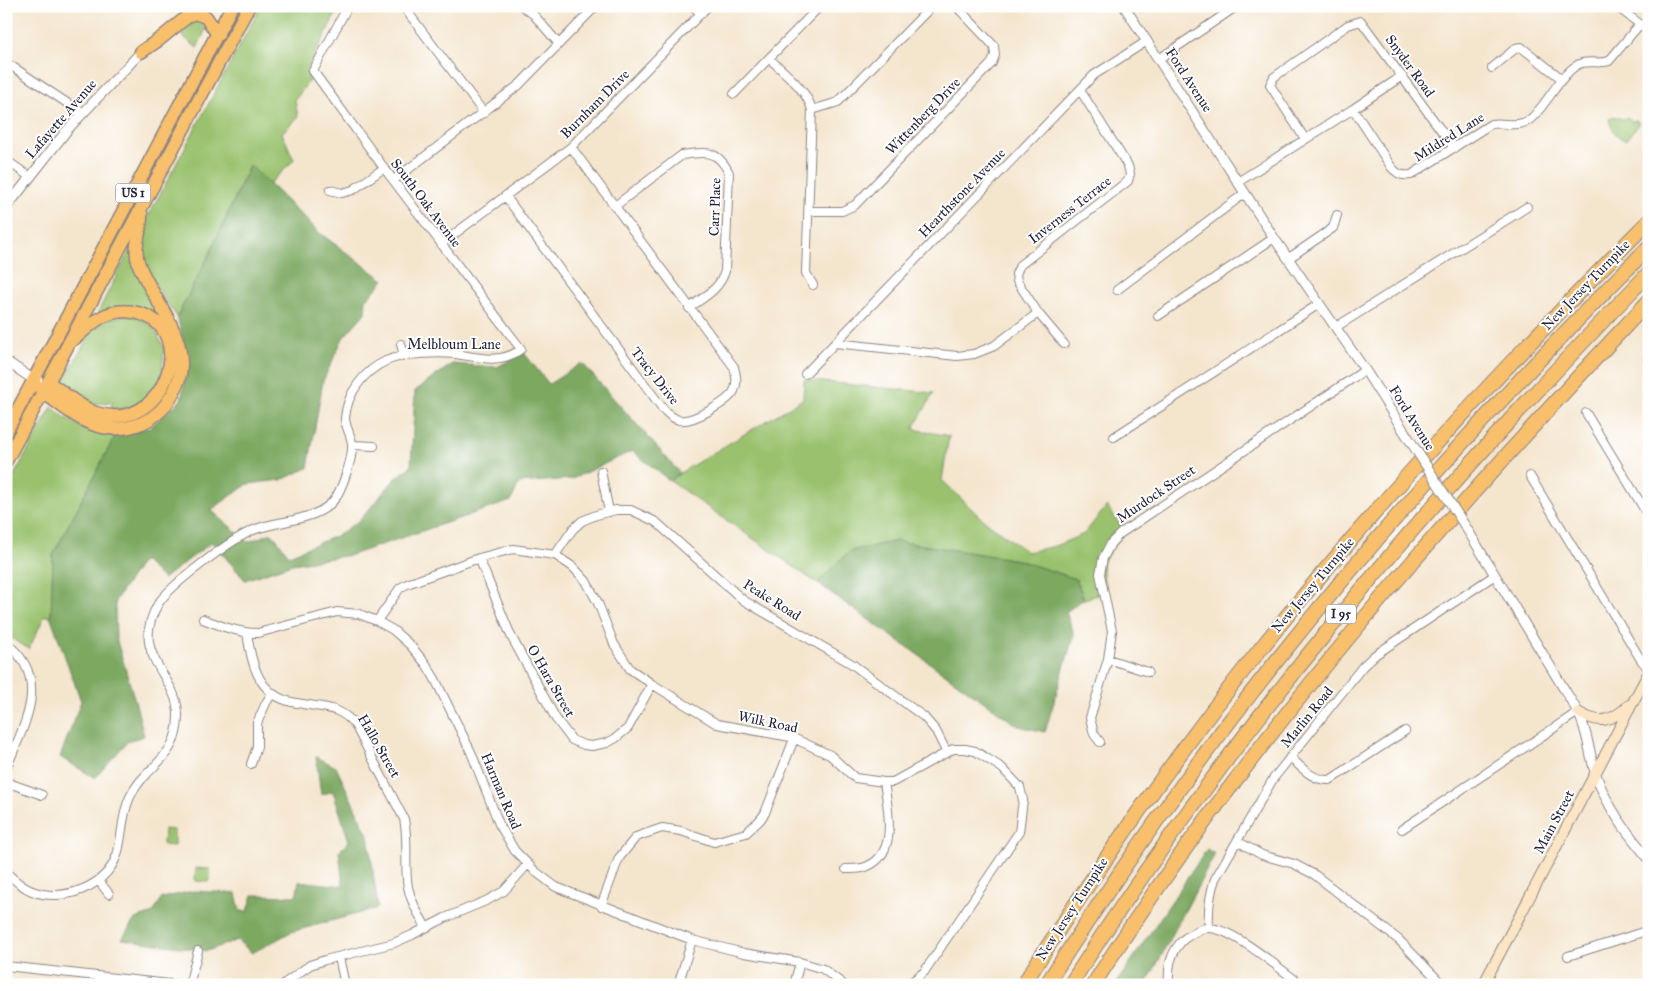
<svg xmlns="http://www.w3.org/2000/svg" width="1655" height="991" font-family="'IM FELL Great Primer',serif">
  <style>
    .green { fill: #9ac26e; stroke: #5e7254 }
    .forest { fill: #7ba861; stroke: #4e654e }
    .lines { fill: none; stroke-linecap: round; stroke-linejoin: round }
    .minor-casing { stroke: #8b8484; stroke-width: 10 }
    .tertiary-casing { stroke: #8b8484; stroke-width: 11 }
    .secondary-casing { stroke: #8b8484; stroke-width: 12 }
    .trunk-casing { stroke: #8b8484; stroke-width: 15 }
    .motorway-casing { stroke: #8b8484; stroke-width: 16 }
    .minor { stroke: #fff; stroke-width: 8 }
    .tertiary { stroke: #fff; stroke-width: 9 }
    .secondary { stroke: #fce5c4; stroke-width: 10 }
    .trunk { stroke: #f8bf6c; stroke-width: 12 }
    .motorway { stroke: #f8bf6c; stroke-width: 14 }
    .tertiary-bridge-casing { stroke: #8b8484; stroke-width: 11; stroke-linecap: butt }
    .tertiary-bridge { stroke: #fff; stroke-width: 9 }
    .labels { text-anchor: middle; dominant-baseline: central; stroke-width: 4; stroke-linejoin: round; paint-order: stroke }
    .shield { fill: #fff; stroke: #646476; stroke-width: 1 }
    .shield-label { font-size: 12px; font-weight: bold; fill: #22223b }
    .street-label { font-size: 14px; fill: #22223b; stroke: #fff }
  </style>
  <rect width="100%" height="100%" fill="#fff"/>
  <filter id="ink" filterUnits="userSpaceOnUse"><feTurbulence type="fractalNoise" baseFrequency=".02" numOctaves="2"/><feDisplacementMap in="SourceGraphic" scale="10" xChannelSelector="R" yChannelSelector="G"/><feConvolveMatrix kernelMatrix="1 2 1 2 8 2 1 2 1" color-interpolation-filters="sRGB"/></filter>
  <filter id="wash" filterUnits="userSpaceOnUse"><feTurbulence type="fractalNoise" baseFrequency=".0096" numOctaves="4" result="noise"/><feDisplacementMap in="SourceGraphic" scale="20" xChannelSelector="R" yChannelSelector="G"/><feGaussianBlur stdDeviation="1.12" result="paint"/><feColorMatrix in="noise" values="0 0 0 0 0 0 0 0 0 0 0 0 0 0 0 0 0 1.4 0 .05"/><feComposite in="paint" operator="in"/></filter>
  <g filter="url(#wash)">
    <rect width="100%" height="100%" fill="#f4e5cd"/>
    <path class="green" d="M261,6H340L306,72L310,79L295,100L298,117L282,133L294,160L269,184L249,166L209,255L177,317C162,295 142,271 139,243C139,237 143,230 144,224Z
      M200,20L206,29L197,48L177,31L190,21Z
      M1614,116L1622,119L1628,117L1632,121L1636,120L1638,121V126L1631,133L1626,140C1618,140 1610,127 1609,119Z
      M131,247L167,329L153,316L99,314L98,312Z
      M129,315L146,321L157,333L164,348L162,375L148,398L133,407L111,410L112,402L92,404L62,384L91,332L108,319Z
      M804,380L934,393L913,429L949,436L942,480L980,517L1027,552L1055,546L1084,534L1107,506L1124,531L1102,563L1105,593L1084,599L1076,579L1018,560L897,541L850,551L817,583L670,481L680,473L803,399Z
      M52,407L66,418L88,431L115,436L53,555L51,618L45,615L29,649L6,635V490Z
      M164,829L174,830V846L163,845Z
      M196,868L210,869L209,882L195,881Z"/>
    <path class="forest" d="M250,165L321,234L384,280L366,300L365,313L343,338L323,381L308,468L281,480L248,484L211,510L248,542L272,533L289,555L338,535L361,519L393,481L411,466L415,391L452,364L497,367L524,353L549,384L582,363L680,473L670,481L632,451L572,479L519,483L511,501L351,555L292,564L245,580L212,542L163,579L143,560L115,601L116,638L136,704L144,736L128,741L95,778L60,757L81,701L51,618L53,555L115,436L150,427L181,400L189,362L177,317L209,255Z
      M897,541L1018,560L1076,579L1084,599L1066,612L1074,634L1045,732L1018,726L817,583L850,551Z
      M316,757L336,767L368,835L378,908L291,932L252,953L237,940L207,951L122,939L135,919L153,913L162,898L193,891L236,893L240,911H248L253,895L296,896L299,881L343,886L339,851L349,841L333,791L321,795Z
      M1207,849L1215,854L1150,977L1144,985H1115Z"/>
  </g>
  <g filter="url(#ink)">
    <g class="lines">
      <g class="minor-casing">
        <path id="minor" d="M403,6L484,113
          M522,6L533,14L559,44
          M693,6L701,14
          M1616,6L1649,31
          M769,58C784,73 806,88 812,110L806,273L813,285
          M1159,59L1237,6
          M10,65L82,113
          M1492,68L1516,48L1521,47L1562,79
          M734,94L820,6
          M1353,109L1392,168C1399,175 1402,176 1411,175L1491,124C1504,122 1518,128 1529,120C1545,109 1563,68 1582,63C1591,61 1600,64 1609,61L1640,24
          M812,110L838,102L932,6
          M1305,139L1270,85L1274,77L1348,25L1361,21L1454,148
          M6,160L30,177
          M394,180L519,85L596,6
          M1238,182L1353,109L1402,76
          M330,190L342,193L353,190L384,168
          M506,197L663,409C668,414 672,418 679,420C692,423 728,402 734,391C738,383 736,375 734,367L571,147
          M615,206L682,155C706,151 718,150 729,173L725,271C720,289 704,297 689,308
          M809,211H842L855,205L992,63L995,55L994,46L956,6
          M441,244L571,147L708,6
          M1289,258L1333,228L1337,215
          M1117,290L1245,193
          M1158,316L1274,238
          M1336,327L1527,207
          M835,343L957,356L974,354L994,346L1038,313
          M401,344L404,356
          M1064,344L1038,313L1017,281L1016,274L1020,265L1128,181L1130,174L1128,166L1080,90
          M1648,359H1649
          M805,374L1094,75L1147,41
          M1586,413L1649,517
          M1114,437L1319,304
          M352,445L374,446
          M601,471L609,512
          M1530,476L1641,660L1649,669
          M555,555L573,529L582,521L596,515L616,510H631L656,522L743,600L852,664L924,717L936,731L947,753
          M479,558L511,636L556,719L572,740L584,745L592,746L607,743L616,738L628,728L652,684
          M203,619C221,626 239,633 258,633L337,612L359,614L377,621L393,630L410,645L426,664L435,679L471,752L499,824L515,851L536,872L556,887L692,940L744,953L800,962L823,969L844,985
          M377,621L400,588L407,584L479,558L513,549L555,555L573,567L586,581L598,603L614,644L630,669L652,684L717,724L791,737L830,755L855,778L884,782H893L953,749H965L975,751L1002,768L1020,787L1023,800L1019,832L924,972L908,985
          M247,633C251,661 257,692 288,701C297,704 307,704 315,706C332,708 344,711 355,725L404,819C409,842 404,865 408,887C411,902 419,915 426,927
          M6,643C53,679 23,726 6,769
          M1108,659L1148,672
          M1100,742L1094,734L1090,718L1108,659L1112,631L1100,574L1103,558L1111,543L1121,533L1365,370
          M1290,757C1302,768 1313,781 1330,780L1405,731
          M251,764L257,747V723L266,703L272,693
          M6,782L42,795
          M1402,829L1578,712
          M1237,841L1262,855L1294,864L1315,875L1399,940L1443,985
          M846,869C851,869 857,869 862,868C900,858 888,809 884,782
          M6,872C14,880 22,887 32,891C63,903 106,887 117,855C123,836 121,816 130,797C145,765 178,760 178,716C179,675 128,657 158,604C170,585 234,537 256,529C280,520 321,521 336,497C343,486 353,457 352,445C352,436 345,427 345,418C347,393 364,371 386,361C401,354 438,352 455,354C478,357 501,365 521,349L384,168L313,71L348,6
          M99,881L109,894
          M601,906L619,858L636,837L662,828L681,831L714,842L746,833L760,820L765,813L794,739
          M1209,928C1208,910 1209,896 1215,879L1273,779L1363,666L1375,655L1495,575
          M1568,956L1649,930
          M339,957L345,985
          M6,966L179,985
          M189,985L198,951
          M282,985L310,965L325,960L394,943L412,935L445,918L488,900L504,891L527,865
          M678,985L692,940
          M794,985L800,962
          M1169,985C1168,967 1170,952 1184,939C1191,934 1199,928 1208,928C1230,927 1275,965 1294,979L1298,985"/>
      </g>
      <g class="tertiary-casing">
        <path id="tertiary" d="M1124,6L1274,238L1365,370L1409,439
          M6,208L68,129L141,52
          M6,361L34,380H38
          M1467,529L1578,712C1588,731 1589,754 1596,775C1607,807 1627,833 1649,859"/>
      </g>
      <g class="secondary-casing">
        <path id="secondary" d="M1578,712C1599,725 1611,722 1629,705
          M1483,985L1649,672"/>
      </g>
      <g class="trunk-casing">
        <path id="trunk" d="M141,52L160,39L188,16L195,13L206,17L218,35
          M48,382C63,392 79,407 96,413C165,436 200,329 138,313C127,310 115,311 104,316C93,321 84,331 74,339
          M38,386L43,392C74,415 101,440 142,423C155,417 166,407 172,395C200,348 156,307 139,265C132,247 142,231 141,213
          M6,432L232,6
          M6,461L249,6"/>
      </g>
      <g class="motorway-casing">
        <path id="motorway" d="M1023,985C1096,870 1173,758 1258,652C1379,500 1512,358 1649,221
          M1046,985C1117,874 1192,767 1274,664C1390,518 1517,379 1649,247
          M1070,985C1235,726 1435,493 1649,273
          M1093,985C1251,736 1447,516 1649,301"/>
      </g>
      <use href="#minor" class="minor"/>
      <use href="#tertiary" class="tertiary"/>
      <use href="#secondary" class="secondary"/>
      <use href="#trunk" class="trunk"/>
      <use href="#motorway" class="motorway"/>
      <g class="tertiary-bridge-casing">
        <path id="tertiary-bridge" d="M1409,439L1467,529"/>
      </g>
      <use href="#tertiary-bridge" class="tertiary-bridge"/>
    </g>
  </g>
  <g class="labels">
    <g class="shield">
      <rect x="115.5" y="183.5" width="35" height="19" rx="4"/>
      <rect x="1326" y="604.5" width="30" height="19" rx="4"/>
    </g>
    <g class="shield-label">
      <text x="133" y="193">US 1</text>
      <text x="1341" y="614">I 95</text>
    </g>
    <g class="street-label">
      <text transform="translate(1410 66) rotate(54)">Snyder Road</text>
      <text transform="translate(1189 80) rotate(57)">Ford Avenue</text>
      <text transform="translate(595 104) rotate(-45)">Burnham Drive</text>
      <text transform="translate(923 116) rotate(-46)">Wittenberg Drive</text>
      <text transform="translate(61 119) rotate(-49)">Lafayette Avenue</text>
      <text transform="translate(1449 137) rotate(-32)">Mildred Lane</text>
      <text transform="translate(962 193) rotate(-46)">Hearthstone Avenue</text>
      <text transform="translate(426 203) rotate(53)">South Oak Avenue</text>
      <text transform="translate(715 207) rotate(-88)">Carr Place</text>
      <text transform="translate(1070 210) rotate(-38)">Inverness Terrace</text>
      <text transform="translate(1586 285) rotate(-46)">New Jersey Turnpike</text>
      <text x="454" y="344">Melbloum Lane</text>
      <text transform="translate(655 376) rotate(52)">Tracy Drive</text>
      <text transform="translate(1412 418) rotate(58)">Ford Avenue</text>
      <text transform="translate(1156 494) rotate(-34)">Murdock Street</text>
      <text transform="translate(1313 585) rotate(-50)">New Jersey Turnpike</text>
      <text transform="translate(772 600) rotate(32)">Peake Road</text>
      <text transform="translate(551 681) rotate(60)">O Hara Street</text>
      <text transform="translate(1307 717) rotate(-51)">Marlin Road</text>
      <text transform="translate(768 722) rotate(12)">Wilk Road</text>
      <text transform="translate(379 746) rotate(60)">Hallo Street</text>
      <text transform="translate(501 791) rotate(67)">Harman Road</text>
      <text transform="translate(1554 822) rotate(-62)">Main Street</text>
      <text transform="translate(1072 909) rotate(-57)">New Jersey Turnpike</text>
    </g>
  </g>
  <rect width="1655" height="991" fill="none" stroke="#fff" stroke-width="25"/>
</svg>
